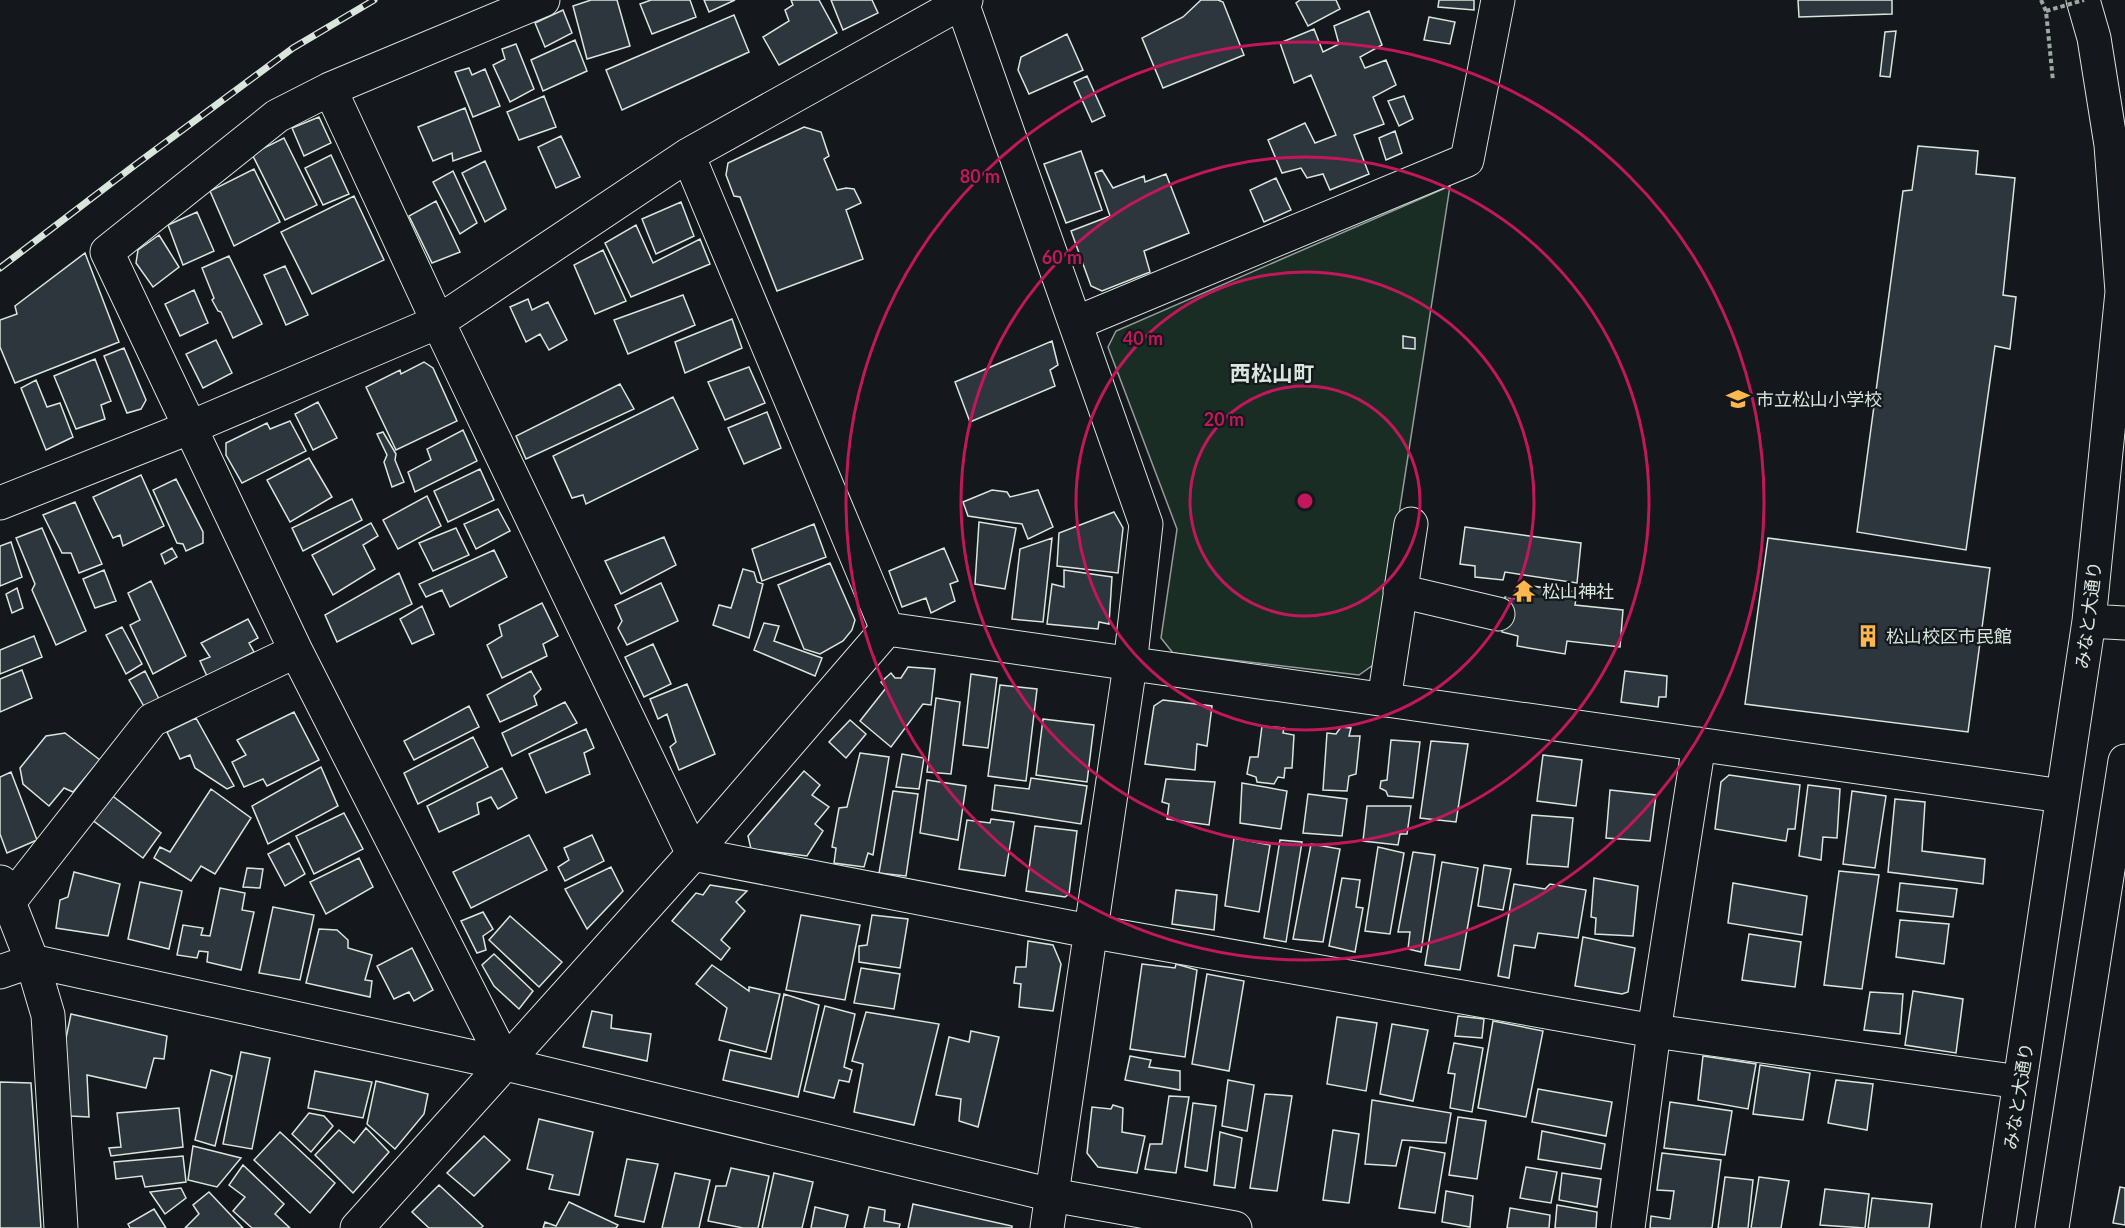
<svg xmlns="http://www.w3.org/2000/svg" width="2125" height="1228" font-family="Lato,'Noto Sans JP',sans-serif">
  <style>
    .green { fill: #1a2d24; stroke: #939e99; stroke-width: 1.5 }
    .building { fill: #2c363c; stroke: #d8e6dc; stroke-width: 1.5 }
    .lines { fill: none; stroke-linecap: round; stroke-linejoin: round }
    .minor-casing { stroke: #d8e6dc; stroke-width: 35 }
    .path { stroke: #9da8a2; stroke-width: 4; stroke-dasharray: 4.5 3; stroke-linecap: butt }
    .minor { stroke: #14181c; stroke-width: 33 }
    .rail-casing { stroke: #d8e6dc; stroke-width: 7 }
    .rail { stroke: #14181c; stroke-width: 4.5; stroke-dasharray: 14; stroke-linecap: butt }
    .path-bridge { stroke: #9da8a2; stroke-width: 4; stroke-dasharray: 4.5 3; stroke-linecap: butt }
    .ring { fill: none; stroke: #c2185b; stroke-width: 3 }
    .labels { text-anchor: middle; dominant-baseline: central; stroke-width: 4.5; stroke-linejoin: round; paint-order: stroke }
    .poi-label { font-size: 18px; fill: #d8e6dc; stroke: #14181c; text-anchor: start }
    .street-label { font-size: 18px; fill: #d8e6dc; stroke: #14181c }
    .quarter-label { font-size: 21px; font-weight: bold; fill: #d8e6dc; stroke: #14181c }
    .centre { fill: #c2185b; stroke: #14181c; stroke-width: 3 }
    .ring-label { font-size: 18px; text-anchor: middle; font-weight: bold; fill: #c2185b; stroke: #14181c; stroke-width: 4.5; stroke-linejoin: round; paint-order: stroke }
  </style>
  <rect width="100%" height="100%" fill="#14181c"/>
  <path class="green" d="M1450,186L1399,514L1380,660L1359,675L1173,653L1161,638L1177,529L1108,347L1116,331Z"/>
  <path class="building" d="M591,0H617L630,46L587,59L573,6Z
    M651,0H690L696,17L652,34L640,4Z
    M704,0H735L709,12Z
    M791,0H819L837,33L779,65L763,37L789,21L785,10L793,5Z
    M831,0H872L878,13L843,30Z
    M1201,0H1218L1223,2L1244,55L1163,88L1142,38L1183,17Z
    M1300,0H1336L1340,9L1308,26L1296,3Z
    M1439,0H1474V10L1438,7Z
    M1798,0H1892V14L1799,17Z
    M563,10L572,33L545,47L535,23Z
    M1369,11L1382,45L1360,57L1365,68L1386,60L1396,85L1373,97L1384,124L1354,135L1369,174L1330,190L1323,174L1307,178L1301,168L1282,173L1268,140L1305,123L1315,143L1336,135L1311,75L1294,83L1280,43L1314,29L1323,52L1339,44L1334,26Z
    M734,15L749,52L622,110L606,70Z
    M1429,17L1455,22L1450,44L1424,40Z
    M1896,31L1890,77L1880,76L1885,32Z
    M1067,34L1083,70L1029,94L1018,70L1021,57Z
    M575,40L587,71L543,91L531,60Z
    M516,44L534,89L510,102L493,65L505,59L502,49Z
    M469,68L472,75L485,69L500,106L473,117L455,72Z
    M1087,76L1105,116L1092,122L1074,82Z
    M544,96L556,127L519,140L507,112Z
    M1404,96L1413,119L1399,126L1388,101Z
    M465,108L481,151L453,161L452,153L433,161L418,127Z
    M319,117L331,143L304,156L292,128Z
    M804,127L821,132L829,156L824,159L837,190L846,188L854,189L861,203L846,210L863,259L777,291L740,197L734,196L726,175L728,163Z
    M1395,131L1402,153L1386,160L1379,138Z
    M561,136L580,177L556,188L538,147Z
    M284,138L317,205L285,220L252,154Z
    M1918,146L1978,151L1976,174L2015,178L2003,295L2016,297L2010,349L1995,346L1966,550L1857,532L1903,191L1912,190Z
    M1081,151L1102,210L1066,223L1044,164Z
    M331,155L349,194L323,205L305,168Z
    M485,161L506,209L485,222L462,173Z
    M254,169L280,222L234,246L210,191Z
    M1102,170L1113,188L1144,176L1145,182L1166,174L1189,233L1144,251L1150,272L1102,291L1091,286L1071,231L1110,216L1095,173Z
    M453,171L477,223L460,234L433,182Z
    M1276,178L1291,210L1264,222L1250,190Z
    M354,196L384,260L312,294L281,232Z
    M436,201L460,252L432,263L409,216Z
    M681,202L694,236L656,254L642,219Z
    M197,212L214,251L183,265L168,225Z
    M636,225L653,263L700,239L710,264L631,297L605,243Z
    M159,235L179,267L153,287L136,263L138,250Z
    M603,250L626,301L595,314L574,265Z
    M85,253L119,342L15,383L0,347V320L17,314L15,306Z
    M229,256L262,324L233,338L221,312L218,311L212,300L214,298L202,268Z
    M285,266L308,315L286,325L264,275Z
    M194,290L208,323L180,336L165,304Z
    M683,295L695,325L628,354L614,320Z
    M528,299L532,310L548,302L567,340L549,350L540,334L526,342L510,307Z
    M732,319L742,348L685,373L675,342Z
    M1403,336L1415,338V349L1403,348Z
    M216,340L232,373L203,388L186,354Z
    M1052,341L1058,365L1050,370L1055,386L970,422L955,382Z
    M124,348L146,400L141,409L127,413L104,356Z
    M95,359L111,401L101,405L105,419L76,429L54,376Z
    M424,362L433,368L457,421L396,450L366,387L400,370L401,374Z
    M749,367L765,403L725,420L708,382Z
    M36,380L47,407L60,403L73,437L46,450L21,388Z
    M620,384L634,409L526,459L516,436Z
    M673,397L698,449L586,504L583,495L572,498L553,456Z
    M318,402L337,438L313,450L295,414Z
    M767,412L781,448L744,464L728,428Z
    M290,421L306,451L242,483L226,455V443L267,423L270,429Z
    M463,430L477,461L415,492L408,472L431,460L427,449Z
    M383,432L396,454L395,460L404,482L392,487L384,462L387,455L377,434Z
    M309,458L332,497L290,522L267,480Z
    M480,469L494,500L448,522L434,491Z
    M141,475L164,526L123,546L120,535L113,538L93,497Z
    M176,479L203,532V543L186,551L183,544L177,543L153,490Z
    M992,490L1007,492L1010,497L1038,490L1053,527L1028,539L1022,524L968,516L963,502Z
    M427,496L441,526L398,549L383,520Z
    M352,499L362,520L303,551L292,528Z
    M75,502L102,564L79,573L71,553H62L43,515Z
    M498,509L510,531L476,549L464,524Z
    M1114,512L1123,528L1118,573L1057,566L1059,533Z
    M979,522L1016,528L1005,589L975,584Z
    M371,523L378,536L363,545L375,569L333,595L312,555Z
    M814,524L826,557L762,581L752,549Z
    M1465,527L1581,543L1577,583L1505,572L1503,580L1475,577V566L1460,564Z
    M42,528L86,631L56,645L32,590L35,584L16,538Z
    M456,528L469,555L433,571L419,543Z
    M664,537L676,565L621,594L605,561Z
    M1052,538L1043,622L1012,619L1020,549Z
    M1768,538L1990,568L1968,732L1745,704Z
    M11,542L22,577L0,586V546Z
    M172,548L177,557L165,564L161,554Z
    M944,548L958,581L950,584L955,601L931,613L926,598L902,607L889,571Z
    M494,550L507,577L450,607L442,590L426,597L419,584Z
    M830,563L855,620L852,630L843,641L820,654L804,649L778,585Z
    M743,569L754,572L757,582L763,584L749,638L713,625L719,605L731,608Z
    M104,570L116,601L95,608L83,579Z
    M1064,570L1112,577L1109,624L1099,622L1098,629L1047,624L1052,584L1064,587Z
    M399,573L412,604L337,642L325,615Z
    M151,581L186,656L153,674L130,625L140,620L128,593Z
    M661,583L678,621L627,645L618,628L622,621L615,605Z
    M1523,585L1577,592L1575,605L1623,610L1620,647L1567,641L1565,654L1517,646L1518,636L1502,632L1505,597L1523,600Z
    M17,588L23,608L12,613L6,594Z
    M542,603L558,636L543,644L547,656L502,678L487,645L502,636L499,625Z
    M422,606L434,634L412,644L400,619Z
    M248,619L258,638L249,643L254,652L207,676L200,661L210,657L201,643Z
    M764,623L779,626L774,641L822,658L815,676L754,650Z
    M122,627L142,664L126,674L106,635Z
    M34,636L42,657L0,674V650Z
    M653,644L671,684L644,697L625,657Z
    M908,667L935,669L931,705L923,704L891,747L860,721L886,688L881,682L891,673L895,678H901Z
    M22,670L32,698L0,712V679Z
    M145,671L160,701L146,710L129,680Z
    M531,671L541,689L534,696L537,705L500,722L487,695Z
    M1625,671L1667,676L1666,697H1659L1658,707L1621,702Z
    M971,674L997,678L988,748L963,745Z
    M687,684L715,754L679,770L670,747L676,742L667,714L658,719L650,699Z
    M1000,685L1037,689L1026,781L988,776Z
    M936,698L960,702L951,774L927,772Z
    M1163,700L1212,706L1207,746L1197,744L1195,770L1145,764L1154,706Z
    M565,702L577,723L512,756L502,733Z
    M469,706L479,727L414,760L404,741Z
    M294,712L319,760L267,786L263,779L244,787L232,762L246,755L237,740Z
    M196,718L234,786L227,789L195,768L190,755L180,759L167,732Z
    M1043,719L1094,725L1087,782L1036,775Z
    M850,720L866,734L846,758L829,742Z
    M1262,726L1284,728L1283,733L1294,735L1292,768H1285L1284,778L1278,777L1274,784L1257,782L1256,777L1247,774L1250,757H1258Z
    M1341,727L1351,728L1349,736H1360L1356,774L1349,776L1347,791L1323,790L1327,733L1336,734Z
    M586,729L594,748L584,753L590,774L546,793L529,754Z
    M65,733L100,760L73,792L64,788L49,806L23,784L20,768L46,736Z
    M473,737L488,767L418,804L404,773Z
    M1391,740L1420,742L1413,798L1388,796L1386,791L1380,788L1381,781L1387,780Z
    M1431,741L1468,744L1456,822L1420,818Z
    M860,753L889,757L873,855L868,853L864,867L834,863L836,848L832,847L839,808L847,807Z
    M902,754L924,758L919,789L896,787Z
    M1543,755L1582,760L1576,806L1537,801Z
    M321,767L338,806L268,844L252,806Z
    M502,768L517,798L498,809L491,797L477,803L479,814L439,832L427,806Z
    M804,771L820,785L812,795L829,807L815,824L823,831L807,856L751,849L748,836Z
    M11,772L37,840L7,853L0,834V777Z
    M1729,775L1800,785L1795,829H1788L1786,841L1715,829L1721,782Z
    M1031,778L1087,786L1081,824L992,810L995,785L1029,789Z
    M1166,779L1215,782L1209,825L1167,819L1169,804L1162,802Z
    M927,780L966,786L958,840L920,833Z
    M1242,783L1287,791L1281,829L1240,823Z
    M1808,785L1840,789L1837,838L1823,837L1821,860L1799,856Z
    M211,789L251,818L215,874L201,866L191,881L154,858L160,847L170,852Z
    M1610,790L1656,795L1650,841L1606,838Z
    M893,791L918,794L906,876L879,873Z
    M1852,791L1886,796L1875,868L1843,864Z
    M110,794L161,833L143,858L91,819Z
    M1308,794L1347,799L1342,836L1303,833Z
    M1895,799L1925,802L1922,851L1985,859L1983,884L1888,872Z
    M1367,806H1411L1407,834H1400L1398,845L1363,841Z
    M344,813L363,849L314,874L296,836Z
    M1532,815L1573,818L1568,867L1527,864Z
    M991,819L1014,822L1005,876L959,869L967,820L990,823Z
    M1035,826L1077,831L1069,894L1065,897L1026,891Z
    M529,835L547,870L471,908L453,872Z
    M592,835L604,861L565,881L558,867L569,860L564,848Z
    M1234,838L1270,845L1259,912L1225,906Z
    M1280,840L1302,842L1286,942L1264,938Z
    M289,843L305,874L285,886L268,854Z
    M1311,844L1340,849L1323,942L1293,939Z
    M1378,847L1404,853L1390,934L1365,931Z
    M1413,852L1435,855L1421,952L1408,949L1410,932H1398Z
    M359,858L373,887L326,914L310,882Z
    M1442,862L1478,868L1460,970L1425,965Z
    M1484,865L1511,869L1503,910L1478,906Z
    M611,867L623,891L587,929L565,889Z
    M247,868L263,869L260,888L243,887Z
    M1839,871L1879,875L1862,989L1824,985Z
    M74,872L120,884L108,936L56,928L60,900L68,897Z
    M1342,878L1360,880L1356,907L1363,908L1355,952L1329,946Z
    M1594,878L1638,886L1633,936L1595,934L1596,918L1591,917Z
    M140,882L182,891L169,949L128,939Z
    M1733,883L1807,896L1802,935L1728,923Z
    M1900,883L1957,889L1953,917L1897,911Z
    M1514,884L1545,889L1550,884L1586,890L1578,938L1538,933L1535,948L1514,945L1509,978L1498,976Z
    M710,885L747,891L736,902L745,911L721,940L730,948L721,960L672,921L696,893L703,895Z
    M220,888L245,893L242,910L254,912L241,970L207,962L208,952L199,951L197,958L177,955L183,925L203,928L201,935L210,936Z
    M1176,890L1217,895L1214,930L1172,924Z
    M273,907L314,915L300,980L259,973Z
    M483,912L493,929L483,936L486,950L477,953L461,921Z
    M801,915L860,925L845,1000L786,990Z
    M872,915L908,919L900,968L859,962V946L867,945Z
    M510,916L562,962L539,987L489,940Z
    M1900,920L1949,924L1944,964L1896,957Z
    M319,929L337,930L348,940V948L372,955L365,980L372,981L370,997L306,983Z
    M1749,934L1801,942L1795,987L1742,980Z
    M1583,937L1635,948L1628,992L1622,994L1575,986Z
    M1028,941L1053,945L1061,964L1053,1011L1019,1007L1021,984L1014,983L1016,967H1026Z
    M412,948L433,990L414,1001L409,992L394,999L377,966Z
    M494,954L533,991L519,1009L494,986L482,965Z
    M1142,964L1175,968L1176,964L1197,970L1185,1057L1130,1049Z
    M712,965L749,991V987L780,994L766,1052L719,1040L727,1008L696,984Z
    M861,968L900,974L894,1009L854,1003Z
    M1207,974L1244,981L1229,1071L1192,1064Z
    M1913,991L1963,999L1956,1053L1905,1045Z
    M1870,992L1903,994L1900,1034L1864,1030Z
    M784,994L819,1005L798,1097L723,1080L730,1050L771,1059Z
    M825,1006L855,1014L844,1067L852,1070L849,1082L839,1080L834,1098L804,1091Z
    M592,1011L612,1015L611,1028L651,1034L647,1061L583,1047Z
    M866,1012L939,1024L914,1125L854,1112L863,1064L852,1061Z
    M71,1014L167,1036L164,1059L154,1058L146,1088L87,1075L89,1117L70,1116L65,1043Z
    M1458,1016L1484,1019L1482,1038L1455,1036Z
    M1337,1017L1377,1023L1366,1091L1327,1084Z
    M1493,1021L1543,1031L1526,1117L1478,1108Z
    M1392,1024L1428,1030L1413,1101L1380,1094Z
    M971,1031L999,1037L978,1127L959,1121L961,1099L936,1095L949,1037L969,1042Z
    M1454,1043L1483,1048L1472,1112L1450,1108L1455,1074L1448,1073Z
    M241,1052L270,1058L252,1149L223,1144Z
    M1130,1056L1151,1060L1149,1067L1180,1071V1090L1125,1080Z
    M1703,1056L1756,1064L1748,1109L1698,1100Z
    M1760,1065L1810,1073L1803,1120L1753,1114Z
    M211,1070L232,1076L215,1146L195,1140Z
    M315,1071L372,1082L363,1118L308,1108Z
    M1228,1080L1254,1085L1247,1131L1222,1126Z
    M1836,1080L1873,1084L1867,1130L1828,1123Z
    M376,1081L428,1094L424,1114L395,1149L367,1124Z
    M0,1082L31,1083L41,1228H0Z
    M1538,1089L1612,1102L1606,1136L1532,1122Z
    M1265,1094L1292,1096L1277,1191L1250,1188Z
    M1169,1096L1189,1097L1176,1173L1145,1169L1150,1144H1162Z
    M1372,1100L1451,1113L1446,1143L1402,1140L1396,1166L1365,1164Z
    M1670,1102L1732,1111L1725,1155L1664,1148Z
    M1193,1103L1216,1106L1207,1171L1185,1167Z
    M1113,1105L1123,1108L1122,1132L1145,1136L1137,1173L1098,1167L1087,1153L1092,1107L1111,1109Z
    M179,1108L183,1147L111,1156L109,1148L121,1147L117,1113Z
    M309,1113L324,1116L333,1126L311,1152L292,1134Z
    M1458,1117L1486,1121L1477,1179L1449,1175Z
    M539,1119L593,1132L579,1195L549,1189L553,1175L527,1169Z
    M366,1128L389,1152L353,1193L315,1155L339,1130L354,1143Z
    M1333,1130L1359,1134L1349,1203L1323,1200Z
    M1542,1131L1605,1144L1601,1169L1538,1159Z
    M280,1132L335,1183L310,1213L254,1160Z
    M1220,1132L1242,1138L1235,1188L1214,1185Z
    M484,1136L510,1160L474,1196L447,1173Z
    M193,1146L241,1158L217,1187L188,1180Z
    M1410,1147L1445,1153L1435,1213L1399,1208Z
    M1662,1153L1721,1160L1712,1228H1650L1651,1216L1670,1219L1674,1191L1657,1190Z
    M183,1156L186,1182L145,1187L142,1176L116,1179L114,1162Z
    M627,1159L658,1164L644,1222L615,1216Z
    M243,1165L284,1204L275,1214L290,1228H252L233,1211L245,1197L229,1185Z
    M1526,1167L1557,1172L1551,1203L1520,1198Z
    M731,1168L769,1176L758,1228H743L708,1221L716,1186H726Z
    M675,1173L710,1180L699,1228H662Z
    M774,1173L813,1182L802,1228H762Z
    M1562,1173L1601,1179L1597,1207L1559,1200Z
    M1725,1177L1753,1180L1748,1228H1718Z
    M1759,1177L1789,1181L1781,1228H1751Z
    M439,1185L483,1226L481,1228H429L412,1212Z
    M2120,1187L2125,1188V1225L2113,1223Z
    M181,1188L186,1198L165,1214L150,1192Z
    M1825,1189L1869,1194L1865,1228L1820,1225Z
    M1446,1191L1473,1196L1470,1227L1442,1222Z
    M209,1192L243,1228H185L199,1214L193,1205Z
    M1872,1198L1932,1204L1929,1228H1868Z
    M569,1202L618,1225L616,1228H543L545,1222L556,1226Z
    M913,1204L1012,1226V1228H908Z
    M1557,1205L1597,1212L1596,1228H1555Z
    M815,1207L848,1215L845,1228H811Z
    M869,1207L885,1210L884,1221L900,1224L899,1228H864Z
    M1510,1208L1550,1215L1549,1228H1507Z
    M154,1209L166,1228H130L128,1224Z"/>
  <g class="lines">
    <g class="minor-casing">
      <path id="minor" d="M961,0L1146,524L1130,665L1047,1228
        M330,89L438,322L693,854L1089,931L1654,1031L2020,1082
        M1076,323L1467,160L1498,0
        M0,503L191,427L438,322L688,155L966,0
        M1400,591L1498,614
        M2089,621L2125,623
        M887,629L2062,796
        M1384,700L1411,524
        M1,882L32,961L48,1015L61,1228
        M9,902L152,720L296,651
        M0,972L32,961L506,1064L1052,1195L1235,1228
        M506,1064L296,651L107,252L277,116L330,89L543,0
        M357,1228L693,854L887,629L688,155
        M1628,1228L1654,1031L1699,744
        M1998,1228L2089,621L2122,292L2111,145L2094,38L2083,0
        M2052,1228L2125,761"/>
    </g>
    <path class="path" d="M2041,0L2046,11L2053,81"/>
    <use href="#minor" class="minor"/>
    <g class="rail-casing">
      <path id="rail" d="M0,268L135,165L293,48L374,0"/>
    </g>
    <use href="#rail" class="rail"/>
    <path class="path-bridge" d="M2046,11L2084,0"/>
  </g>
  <g class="ring">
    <circle cx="1305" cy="501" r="115"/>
    <circle cx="1305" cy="501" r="229"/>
    <circle cx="1305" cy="501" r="344"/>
    <circle cx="1305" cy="501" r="459"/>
  </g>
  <defs>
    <g id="school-bare" transform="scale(1.8)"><path d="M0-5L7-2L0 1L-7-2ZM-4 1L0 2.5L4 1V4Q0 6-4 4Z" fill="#ffb74d" stroke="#14181c" stroke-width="2.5" paint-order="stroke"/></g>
    <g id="temple-bare" transform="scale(1.8)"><path d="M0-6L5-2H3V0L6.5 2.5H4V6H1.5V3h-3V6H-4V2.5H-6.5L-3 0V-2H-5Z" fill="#ffb74d" stroke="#14181c" stroke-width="2.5" paint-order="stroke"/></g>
    <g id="building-bare" transform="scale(1.8)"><path d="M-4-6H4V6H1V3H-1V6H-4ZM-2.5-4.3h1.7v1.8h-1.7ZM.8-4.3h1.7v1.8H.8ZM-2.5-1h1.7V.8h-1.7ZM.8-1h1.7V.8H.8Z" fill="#ffb74d" stroke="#14181c" stroke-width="2.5" paint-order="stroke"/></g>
  </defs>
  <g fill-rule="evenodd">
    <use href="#school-bare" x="1738" y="399"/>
    <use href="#temple-bare" x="1524" y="591"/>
    <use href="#building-bare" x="1868" y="636"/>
  </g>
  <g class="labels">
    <g class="poi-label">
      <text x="1756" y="399">市立松山小学校</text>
      <text x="1542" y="591">松山神社</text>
      <text x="1886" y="636">松山校区市民館</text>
    </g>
    <g class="street-label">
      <text transform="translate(2088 615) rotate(-83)">みなと大通り</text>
      <text transform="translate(2018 1096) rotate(-81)">みなと大通り</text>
    </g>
    <g class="quarter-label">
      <text x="1272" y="372">西松山町</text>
    </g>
  </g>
  <circle cx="1305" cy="501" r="9" class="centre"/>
  <g class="ring-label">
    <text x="980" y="183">80 m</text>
    <text x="1062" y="264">60 m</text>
    <text x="1143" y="345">40 m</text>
    <text x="1224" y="426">20 m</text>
  </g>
</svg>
